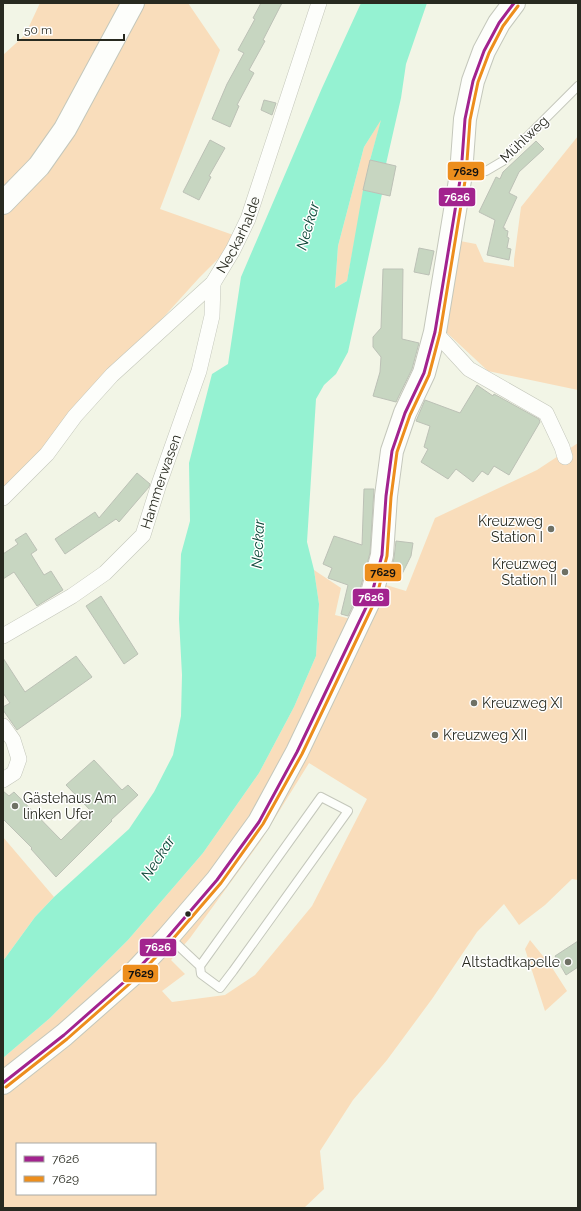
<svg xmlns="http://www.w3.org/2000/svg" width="581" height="1211" font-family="Raleway,sans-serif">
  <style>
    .green { fill: #f9ddbb; fill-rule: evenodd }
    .water { fill: #95f2d2 }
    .building { fill: #c7d6c1; stroke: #bcc1b6 }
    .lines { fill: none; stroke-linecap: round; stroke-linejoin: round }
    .lane-casing { stroke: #c4c7bb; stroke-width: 10 }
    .street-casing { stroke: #c4c7bb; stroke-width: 16 }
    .secondary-casing { stroke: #c4c7bb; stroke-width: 24 }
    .lane { stroke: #fdfefb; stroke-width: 8 }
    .street { stroke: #fdfefb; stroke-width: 15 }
    .secondary { stroke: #fdfefb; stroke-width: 22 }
    .bus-1-casing { stroke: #fff; stroke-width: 6 }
    .bus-2-casing { stroke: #fff; stroke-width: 6 }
    .bus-1 { stroke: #a2238e; stroke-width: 3 }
    .bus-2 { stroke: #ed8e1d; stroke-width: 3 }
    .poi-dot { fill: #6f7165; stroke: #fff; stroke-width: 1.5 }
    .bus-dot { fill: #282a20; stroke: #fff; stroke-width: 1.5 }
    .labels { text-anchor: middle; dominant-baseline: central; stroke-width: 3; stroke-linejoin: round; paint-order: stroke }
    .street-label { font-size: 14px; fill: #282a20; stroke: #fff }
    .poi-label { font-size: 14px; fill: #282a20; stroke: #fff; text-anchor: end }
    .water-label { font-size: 15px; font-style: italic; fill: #0d4738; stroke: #fff }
    .line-badge { stroke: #fff; stroke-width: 1.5 }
    .badge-label { font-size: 11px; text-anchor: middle; font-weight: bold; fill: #fff }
    .pale-badge-label { font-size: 11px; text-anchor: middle; font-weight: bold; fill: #111 }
  </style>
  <rect width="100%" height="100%" fill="#f2f5e6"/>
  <path class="green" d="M40,3H188L220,50L160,209L236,236L219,258L199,278L33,461L3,488V55L25,35Z
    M382,118L370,160L347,281L335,288L338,246L364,147Z
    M578,136V390L488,371L445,331L460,241L476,244L484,262L514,267V260L521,207Z
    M578,443V880L572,879L545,905L519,925L504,904L477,932L432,999L387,1060L353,1100L320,1151L324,1189L304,1208H3V1058L50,1018L128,940L203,853L259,773L294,707L316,656L319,604L314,570L341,588L335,615L355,620L386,585L406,591L435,518L537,470ZM309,763L367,799L312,906L255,975L225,995L172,1002L162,991L185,974L171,960L190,938L260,842ZM17,1144H155V1194H17Z
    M3,837L54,897L35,917L3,961Z
    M530,940L551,966L567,991L545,1011L525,949Z"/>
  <path class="water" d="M361,3H427L406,64L401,98L386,164L370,160L381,120L364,147L338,246L335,288L347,281L363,190L382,194L348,352L336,374L324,385L316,399L307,542L314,570L319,604L316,656L294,707L259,773L203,853L128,940L50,1018L3,1058V961L35,917L54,897L129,829L154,792L173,755L181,716L182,675L179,619L181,554L190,521L189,463L212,374L228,364L241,277L322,88Z"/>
  <path class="building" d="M261,3H282L263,40L265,41L249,70L254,73L237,105L239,106L230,127L212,119L227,84L244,53L238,50L255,19L253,18Z
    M264,100L276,103L272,115L261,110Z
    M210,140L225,148L209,176L211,177L199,200L183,192Z
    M536,141L544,149L519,172L509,193L517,197L503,228H505V230L508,231L507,237L509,238L507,248L511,249L509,260L487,255L495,220L479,212L496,177L500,179L503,172Z
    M370,160L396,166L390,196L363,190Z
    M419,248L434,251L429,275L414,272Z
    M383,269H403L402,339L419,343L412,369L396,402L373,396L380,372L381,357L373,347V337L381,328Z
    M477,385L493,396L494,394L539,419L540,422L509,475L494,466L488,475L482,471L473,482L456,469L448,479L421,462L428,449L424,447L430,426L416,421L425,400L460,413Z
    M137,473L150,484L149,487L119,522L116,519L65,554L55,539L95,512L99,518Z
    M364,489H374L370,553L359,593L348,616L341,614L348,585L328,578L332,568L323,564L334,536L362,545Z
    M26,533L37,550L31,554L44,575L51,571L63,590L37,606L14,572L3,579V554L18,544L15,540Z
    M396,541L413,543L411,556L401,576L390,575L394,558Z
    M101,596L138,654L124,664L86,606Z
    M76,656L92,677L17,730L3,710V707L10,703L3,693V658L25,692Z
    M94,760L122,790L128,785L138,795L111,820L112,821L56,877L31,849L32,848L3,819V791L9,796L14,792L61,840L91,811L66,785Z
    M578,941V967L566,975L555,956Z"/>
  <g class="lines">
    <g class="lane-casing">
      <path id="lane" d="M462,174L486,171L503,161L578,86
        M169,937L200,966L321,797L348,811L233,971L220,988L201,974L200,966"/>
    </g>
    <g class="street-casing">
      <g id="street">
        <path d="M435,332L469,369L546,413L562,447L565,457"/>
        <path id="s1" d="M3,498L47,454L75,416L112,375L213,283L233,250L248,219L319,3"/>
        <path id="s2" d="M3,636L72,596L105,573L143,535L159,484L199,371L212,316L213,283"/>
        <path d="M3,726L13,740L19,759L14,773L3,780"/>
      </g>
    </g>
    <g class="secondary-casing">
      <path id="secondary" d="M3,203L39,166L65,129L133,3
        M3,1083L64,1035L132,975L168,937L217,880L259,822L297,752L371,597L382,555L386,496L392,451L405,413L424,373L435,332L461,174L465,119L473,81L484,51L499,23L514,3"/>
    </g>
    <use href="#lane" class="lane"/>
    <use href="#street" class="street"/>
    <use href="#secondary" class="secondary"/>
    <g class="bus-1-casing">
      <path id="bus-1" d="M3,1083L64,1035L132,975L168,937L217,880L259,822L297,752L371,597L382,555L386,496L392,451L405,413L424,373L435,332L461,174L465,119L473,81L484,51L499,23L514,3"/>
    </g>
    <g class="bus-2-casing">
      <path id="bus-2" d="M6,1087L67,1039L135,979L172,940L221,883L263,824L302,754L376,599L387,556L391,497L397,452L410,415L429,375L440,333L466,175L470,120L478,82L489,53L503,26L518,6"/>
    </g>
    <use href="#bus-1" class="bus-1"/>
    <use href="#bus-2" class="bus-2"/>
  </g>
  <g class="poi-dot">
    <circle cx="551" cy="529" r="4"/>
    <circle cx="565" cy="572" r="4"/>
    <circle cx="474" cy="703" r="4"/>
    <circle cx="435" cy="735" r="4"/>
    <circle cx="15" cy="806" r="4"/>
    <circle cx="568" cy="962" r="4"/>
  </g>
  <circle class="bus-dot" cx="188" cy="914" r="3.5"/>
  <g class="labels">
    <g class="street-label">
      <text transform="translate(524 139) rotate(-44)">Mühlweg</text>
      <text stroke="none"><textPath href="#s1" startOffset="356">Neckarhalde</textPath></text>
      <text stroke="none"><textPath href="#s2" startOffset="230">Hammerwasen</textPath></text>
    </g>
    <g class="poi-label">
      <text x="543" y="521">Kreuzweg<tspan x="543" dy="16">Station I</tspan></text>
      <text x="557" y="564">Kreuzweg<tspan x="557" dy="16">Station II</tspan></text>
      <text x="482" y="703" text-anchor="start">Kreuzweg XI</text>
      <text x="443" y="735" text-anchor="start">Kreuzweg XII</text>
      <text x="23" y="798" text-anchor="start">Gästehaus Am<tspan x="23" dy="16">linken Ufer</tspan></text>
      <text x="560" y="962">Altstadtkapelle</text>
    </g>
    <g class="water-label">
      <text transform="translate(308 226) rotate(-74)">Neckar</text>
      <text transform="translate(258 544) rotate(-87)">Neckar</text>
      <text transform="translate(158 858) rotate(-57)">Neckar</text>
    </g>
  </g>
  <g class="line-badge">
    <rect x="447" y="161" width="38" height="20" rx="4" fill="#ed8e1d"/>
    <rect x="438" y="187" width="38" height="20" rx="4" fill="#a2238e"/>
    <rect x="364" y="563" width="38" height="19" rx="4" fill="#ed8e1d"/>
    <rect x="352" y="588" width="38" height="19" rx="4" fill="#a2238e"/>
    <rect x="139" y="938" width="38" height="19" rx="4" fill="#a2238e"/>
    <rect x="122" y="964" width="37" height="19" rx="4" fill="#ed8e1d"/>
  </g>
  <g class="badge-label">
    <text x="457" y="201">7626</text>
    <text x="371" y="601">7626</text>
    <text x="158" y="951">7626</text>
  </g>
  <g class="pale-badge-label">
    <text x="466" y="175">7629</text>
    <text x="383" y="576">7629</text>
    <text x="141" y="977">7629</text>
  </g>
  <rect width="581" height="1211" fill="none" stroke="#282a20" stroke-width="8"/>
  <rect x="16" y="1143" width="140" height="52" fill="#ffffff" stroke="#a9aaa6"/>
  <rect x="24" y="1156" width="20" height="6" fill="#a2238e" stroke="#a9aaa6"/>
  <text x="52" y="1163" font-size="12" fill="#282a20">7626</text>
  <rect x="24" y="1176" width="20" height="6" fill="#ed8e1d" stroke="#a9aaa6"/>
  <text x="52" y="1183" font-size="12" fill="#282a20">7629</text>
  <path d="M18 34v6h106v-6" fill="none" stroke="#282a20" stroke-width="2"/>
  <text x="24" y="34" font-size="12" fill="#282a20" stroke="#ffffff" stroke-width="3" paint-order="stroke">50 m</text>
</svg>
